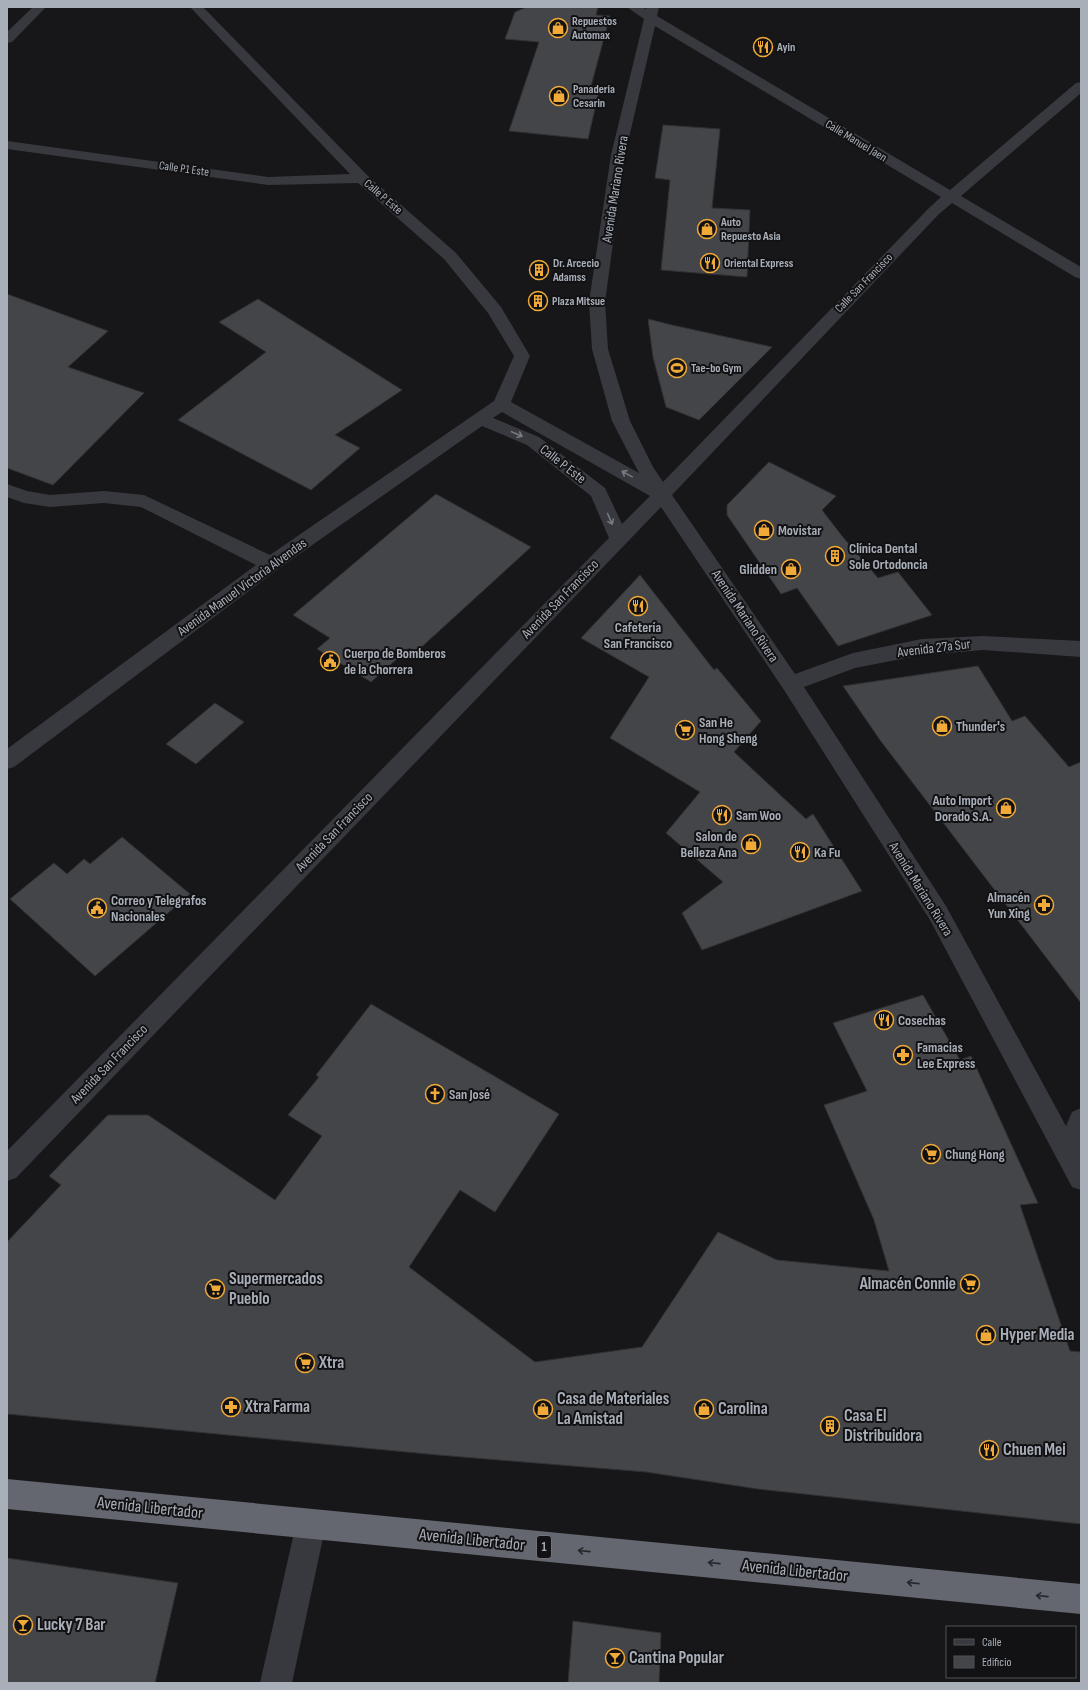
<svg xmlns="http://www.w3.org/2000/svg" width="1088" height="1690" font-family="'Sofia Sans Condensed',sans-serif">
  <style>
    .building { fill: #434549; stroke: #313135 }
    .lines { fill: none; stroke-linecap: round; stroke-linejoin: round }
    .minor { fill: #38393e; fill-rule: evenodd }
    .highway { fill: #64676f; fill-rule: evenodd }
    .oneway { stroke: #767a82 }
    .oneway2 { stroke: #26272b }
    .labels { text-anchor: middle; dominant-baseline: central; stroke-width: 4; stroke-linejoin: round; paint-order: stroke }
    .far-poi-label { font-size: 12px; font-weight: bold; fill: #a9afb9; stroke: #121214; text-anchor: start }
    .far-street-label { font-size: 12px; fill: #a9afb9; stroke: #121214 }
    .shield { fill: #121214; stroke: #7c8088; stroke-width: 1 }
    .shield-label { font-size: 13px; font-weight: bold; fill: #a9afb9 }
    .street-label { font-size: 14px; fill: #a9afb9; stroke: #121214 }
    .poi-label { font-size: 14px; font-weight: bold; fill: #a9afb9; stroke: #121214; text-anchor: start }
    .near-poi-label { font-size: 17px; font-weight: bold; fill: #a9afb9; stroke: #121214; text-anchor: start }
    .near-street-label { font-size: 17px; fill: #a9afb9; stroke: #121214 }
  </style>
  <rect width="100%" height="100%" fill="#171719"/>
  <path class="building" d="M527,7H598L596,15L610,16L591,86L600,87L588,139L509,131L539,42L505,39L515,12Z
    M663,125L720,129L712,208L750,210L747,277L661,270L670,180L655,178Z
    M7,294L108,331L68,367L144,393L53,485L7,468Z
    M258,299L402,390L335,435L360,448L311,490L178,420L266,352L219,322Z
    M648,319L672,325L772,347L699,420L666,407L653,357Z
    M769,462L836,496L822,510L842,536L878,578L898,572L932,615L838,646L797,588L781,594L727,515V505Z
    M436,494L531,547L416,652L409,648L371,682L317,649L330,638L293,615Z
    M640,575L714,670L717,668L761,721L734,752L806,819L813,814L862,891L702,950L682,913L723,882L666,833L700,792L610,738L649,677L581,638Z
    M978,666L1012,721L1025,716L1069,767L1081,762V1003L880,740L843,686Z
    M215,703L244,722L196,764L166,744Z
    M122,837L190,894L95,976L10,899L54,863L67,874L84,859L90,864Z
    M923,995L960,1060L971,1056L1038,1203L1020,1205L1070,1351L1081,1352V1524L758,1489L646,1472L438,1455L7,1414V1242L61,1185L49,1176L108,1115H148L275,1200L322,1136L288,1115L319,1077L316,1075L371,1004L559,1114L495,1212L460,1190L409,1267L535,1362L642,1347L718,1232L777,1260L889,1271L874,1220L824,1105L867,1091L833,1023Z
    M7,1558L178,1583L155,1683H7Z
    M573,1621L661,1633L659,1683H568Z"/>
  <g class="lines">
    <path class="minor" d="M33,7H46L12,42L7,43V32Z
      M190,7H203L367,175L456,253L501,307L530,356L511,402L639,473L612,421L592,349L589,302L611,155L644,19L627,7H642L646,9L647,7H659L657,16L950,190L1076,83L1081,82V93L961,196L1081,267V279L1075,277L952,203L939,214L672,495L795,674L853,653L922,639L983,636L1081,641V657L983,650L922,655L855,668L804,687L946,906L1066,1126L1072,1112L1081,1108V1190L1072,1187L930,920L784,690L661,507L16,1178L7,1181V1151L609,538L591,496L527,445L482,426L278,569L14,767L7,769V749L256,565L141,507L104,503L50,507L24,503L7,497V484L27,491L50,495L104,491L144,495L270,555L494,401L514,356L488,313L444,259L358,183L268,185L7,149V141L268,177L350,174ZM655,26L941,197L929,208L663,482L653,467L630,421L608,349L605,302L625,155ZM502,412L650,496L622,524L605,488L539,437L493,418Z
      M311,1509L321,1514L326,1524L292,1683H260L296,1524L301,1514Z"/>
    <path class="highway" d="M7,1479L1081,1584V1614L7,1509Z"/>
  </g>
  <defs><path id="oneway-shaft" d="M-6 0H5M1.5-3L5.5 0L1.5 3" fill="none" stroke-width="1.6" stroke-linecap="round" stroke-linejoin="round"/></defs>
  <g class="oneway">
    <use href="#oneway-shaft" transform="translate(517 434) rotate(23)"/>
    <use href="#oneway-shaft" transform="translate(627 474) rotate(-151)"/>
    <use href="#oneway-shaft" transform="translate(610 519) rotate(66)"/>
  </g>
  <g class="oneway2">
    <use href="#oneway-shaft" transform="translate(584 1551) rotate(-174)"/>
    <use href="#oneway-shaft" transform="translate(714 1563) rotate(-174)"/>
    <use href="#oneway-shaft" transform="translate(913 1583) rotate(-174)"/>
    <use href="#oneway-shaft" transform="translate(1042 1596) rotate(-174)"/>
  </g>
  <defs>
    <g id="shop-ring" transform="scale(1)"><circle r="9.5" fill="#121214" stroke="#f1a937" stroke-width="1.5"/><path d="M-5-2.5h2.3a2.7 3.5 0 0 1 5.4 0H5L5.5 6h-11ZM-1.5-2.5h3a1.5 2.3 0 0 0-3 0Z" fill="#f1a937"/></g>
    <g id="restaurant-ring" transform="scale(1)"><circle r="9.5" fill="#121214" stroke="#f1a937" stroke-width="1.5"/><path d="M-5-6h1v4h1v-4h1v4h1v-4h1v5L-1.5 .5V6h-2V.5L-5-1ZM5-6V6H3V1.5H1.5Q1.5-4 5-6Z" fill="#f1a937"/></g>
    <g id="building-ring" transform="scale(1)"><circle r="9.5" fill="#121214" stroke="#f1a937" stroke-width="1.5"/><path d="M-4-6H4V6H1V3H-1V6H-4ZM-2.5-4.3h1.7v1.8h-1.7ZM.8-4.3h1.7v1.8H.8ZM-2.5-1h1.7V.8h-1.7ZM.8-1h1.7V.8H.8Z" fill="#f1a937"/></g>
    <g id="stadium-ring" transform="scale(1)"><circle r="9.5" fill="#121214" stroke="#f1a937" stroke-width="1.5"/><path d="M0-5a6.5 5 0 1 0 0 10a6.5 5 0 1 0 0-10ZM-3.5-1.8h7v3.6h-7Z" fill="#f1a937"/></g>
    <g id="civic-ring" transform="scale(1)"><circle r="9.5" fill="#121214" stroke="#f1a937" stroke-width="1.5"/><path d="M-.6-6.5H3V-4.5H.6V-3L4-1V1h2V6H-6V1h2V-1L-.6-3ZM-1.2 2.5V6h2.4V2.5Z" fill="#f1a937"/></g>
    <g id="supermarket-ring" transform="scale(1)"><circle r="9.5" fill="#121214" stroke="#f1a937" stroke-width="1.5"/><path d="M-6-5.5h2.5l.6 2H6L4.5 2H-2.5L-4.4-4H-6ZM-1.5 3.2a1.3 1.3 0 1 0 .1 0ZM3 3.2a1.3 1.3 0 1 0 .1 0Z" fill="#f1a937"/></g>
    <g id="pharmacy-ring" transform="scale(1)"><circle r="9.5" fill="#121214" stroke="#f1a937" stroke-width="1.5"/><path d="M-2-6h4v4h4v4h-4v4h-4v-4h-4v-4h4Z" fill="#f1a937"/></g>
    <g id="church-ring" transform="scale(1)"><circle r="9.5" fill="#121214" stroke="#f1a937" stroke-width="1.5"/><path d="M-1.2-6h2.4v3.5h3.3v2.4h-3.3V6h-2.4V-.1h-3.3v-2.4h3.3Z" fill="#f1a937"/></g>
    <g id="bar-ring" transform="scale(1)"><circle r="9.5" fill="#121214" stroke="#f1a937" stroke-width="1.5"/><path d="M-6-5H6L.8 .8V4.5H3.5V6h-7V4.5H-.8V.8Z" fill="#f1a937"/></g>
  </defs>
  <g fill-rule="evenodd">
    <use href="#shop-ring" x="558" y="28"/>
    <use href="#restaurant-ring" x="763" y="47"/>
    <use href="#shop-ring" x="559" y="96"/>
    <use href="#shop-ring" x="707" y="229"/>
    <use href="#restaurant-ring" x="710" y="263"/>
    <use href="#building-ring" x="539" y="270"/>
    <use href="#building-ring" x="538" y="301"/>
    <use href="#stadium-ring" x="677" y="368"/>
    <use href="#shop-ring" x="764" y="530"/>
    <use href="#building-ring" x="835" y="556"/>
    <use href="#shop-ring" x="791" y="569"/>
    <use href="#restaurant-ring" x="638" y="606"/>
    <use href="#civic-ring" x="330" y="661"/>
    <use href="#shop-ring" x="942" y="726"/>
    <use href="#supermarket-ring" x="685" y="730"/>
    <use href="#shop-ring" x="1006" y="808"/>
    <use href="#restaurant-ring" x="722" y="815"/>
    <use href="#shop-ring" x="751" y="844"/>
    <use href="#restaurant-ring" x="800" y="852"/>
    <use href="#pharmacy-ring" x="1044" y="905"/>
    <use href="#civic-ring" x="97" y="908"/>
    <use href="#restaurant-ring" x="884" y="1020"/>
    <use href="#pharmacy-ring" x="903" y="1055"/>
    <use href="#church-ring" x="435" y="1094"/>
    <use href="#supermarket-ring" x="931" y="1154"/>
    <use href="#supermarket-ring" x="970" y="1284"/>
    <use href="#supermarket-ring" x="215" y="1289"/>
    <use href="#shop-ring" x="986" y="1335"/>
    <use href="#supermarket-ring" x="305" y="1363"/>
    <use href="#pharmacy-ring" x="231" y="1407"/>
    <use href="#shop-ring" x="543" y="1409"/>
    <use href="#shop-ring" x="704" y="1409"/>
    <use href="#building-ring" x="830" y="1426"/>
    <use href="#restaurant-ring" x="989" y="1450"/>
    <use href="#bar-ring" x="23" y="1625"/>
    <use href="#bar-ring" x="615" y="1658"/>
  </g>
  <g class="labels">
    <g class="far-poi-label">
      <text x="572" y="21">Repuestos<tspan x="572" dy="14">Automax</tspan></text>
      <text x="777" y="47">Ayin</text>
      <text x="573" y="89">Panadería<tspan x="573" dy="14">Cesarin</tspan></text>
      <text x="721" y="222">Auto<tspan x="721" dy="14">Repuesto Asia</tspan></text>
      <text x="553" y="263">Dr. Arcecio<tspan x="553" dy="14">Adamss</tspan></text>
      <text x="724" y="263">Oriental Express</text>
      <text x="552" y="301">Plaza Mitsue</text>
      <text x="691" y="368">Tae-bo Gym</text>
    </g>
    <g class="far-street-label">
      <text transform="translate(856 141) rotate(31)">Calle Manuel Jaen</text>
      <text transform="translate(184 169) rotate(8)">Calle P1 Este</text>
      <text transform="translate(383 197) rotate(41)">Calle P Este</text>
      <text transform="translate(864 283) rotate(-46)">Calle San Francisco</text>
    </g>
    <rect class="shield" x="537" y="1536" width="14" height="22" rx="3"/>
    <g class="shield-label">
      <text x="544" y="1547">1</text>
    </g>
    <g class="street-label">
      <text transform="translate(615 189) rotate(-81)">Avenida Mariano Rivera</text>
      <text transform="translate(563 464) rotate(38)">Calle P Este</text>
      <text transform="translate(242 587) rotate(-36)">Avenida Manuel Victoria Alvendas</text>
      <text transform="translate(560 599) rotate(-46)">Avenida San Francisco</text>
      <text transform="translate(745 616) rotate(56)">Avenida Mariano Rivera</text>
      <text transform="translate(934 648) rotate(-7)">Avenida 27a Sur</text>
      <text transform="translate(334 832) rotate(-46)">Avenida San Francisco</text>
      <text transform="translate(921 889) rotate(58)">Avenida Mariano Rivera</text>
      <text transform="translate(109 1064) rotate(-46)">Avenida San Francisco</text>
    </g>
    <g class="poi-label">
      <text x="778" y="530">Movistar</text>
      <text x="849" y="548">Clínica Dental<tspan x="849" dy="16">Sole Ortodoncia</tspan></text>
      <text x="777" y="569" text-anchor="end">Glidden</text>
      <text x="638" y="627" text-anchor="middle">Cafetería<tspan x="638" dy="16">San Francisco</tspan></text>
      <text x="344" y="653">Cuerpo de Bomberos<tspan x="344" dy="16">de la Chorrera</tspan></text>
      <text x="699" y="722">San He<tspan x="699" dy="16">Hong Sheng</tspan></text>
      <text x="956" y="726">Thunder's</text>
      <text x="992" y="800" text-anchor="end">Auto Import<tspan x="992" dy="16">Dorado S.A.</tspan></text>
      <text x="736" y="815">Sam Woo</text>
      <text x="737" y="836" text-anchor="end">Salon de<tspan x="737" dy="16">Belleza Ana</tspan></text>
      <text x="814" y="852">Ka Fu</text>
      <text x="1030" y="897" text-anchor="end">Almacén<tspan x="1030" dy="16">Yun Xing</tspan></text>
      <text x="111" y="900">Correo y Telegrafos<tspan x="111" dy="16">Nacionales</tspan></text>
      <text x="898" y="1020">Cosechas</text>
      <text x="917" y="1047">Famacias<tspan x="917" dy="16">Lee Express</tspan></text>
      <text x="449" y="1094">San José</text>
      <text x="945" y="1154">Chung Hong</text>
    </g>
    <g class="near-poi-label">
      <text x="229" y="1279">Supermercados<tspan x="229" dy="20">Pueblo</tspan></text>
      <text x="956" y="1284" text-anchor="end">Almacén Connie</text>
      <text x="1000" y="1335">Hyper Media</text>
      <text x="319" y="1363">Xtra</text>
      <text x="557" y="1399">Casa de Materiales<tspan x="557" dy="20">La Amistad</tspan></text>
      <text x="245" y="1407">Xtra Farma</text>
      <text x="718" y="1409">Carolina</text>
      <text x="844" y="1416">Casa El<tspan x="844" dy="20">Distribuidora</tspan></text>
      <text x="1003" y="1450">Chuen Mei</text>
      <text x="37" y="1625">Lucky 7 Bar</text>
      <text x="629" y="1658">Cantina Popular</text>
    </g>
    <g class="near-street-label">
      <text transform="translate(150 1508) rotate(6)">Avenida Libertador</text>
      <text transform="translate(472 1540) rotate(6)">Avenida Libertador</text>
      <text transform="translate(795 1571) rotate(6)">Avenida Libertador</text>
    </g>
  </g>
  <rect width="1088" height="1690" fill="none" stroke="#a9afb9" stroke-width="16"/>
  <rect x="946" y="1626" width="130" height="52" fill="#121214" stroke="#4e5156"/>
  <rect x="954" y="1639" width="20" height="6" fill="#38393e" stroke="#4e5156"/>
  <text x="982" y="1646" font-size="12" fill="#a9afb9">Calle</text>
  <rect x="954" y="1656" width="20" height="12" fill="#434549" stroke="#4e5156"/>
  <text x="982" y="1666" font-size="12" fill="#a9afb9">Edificio</text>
</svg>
